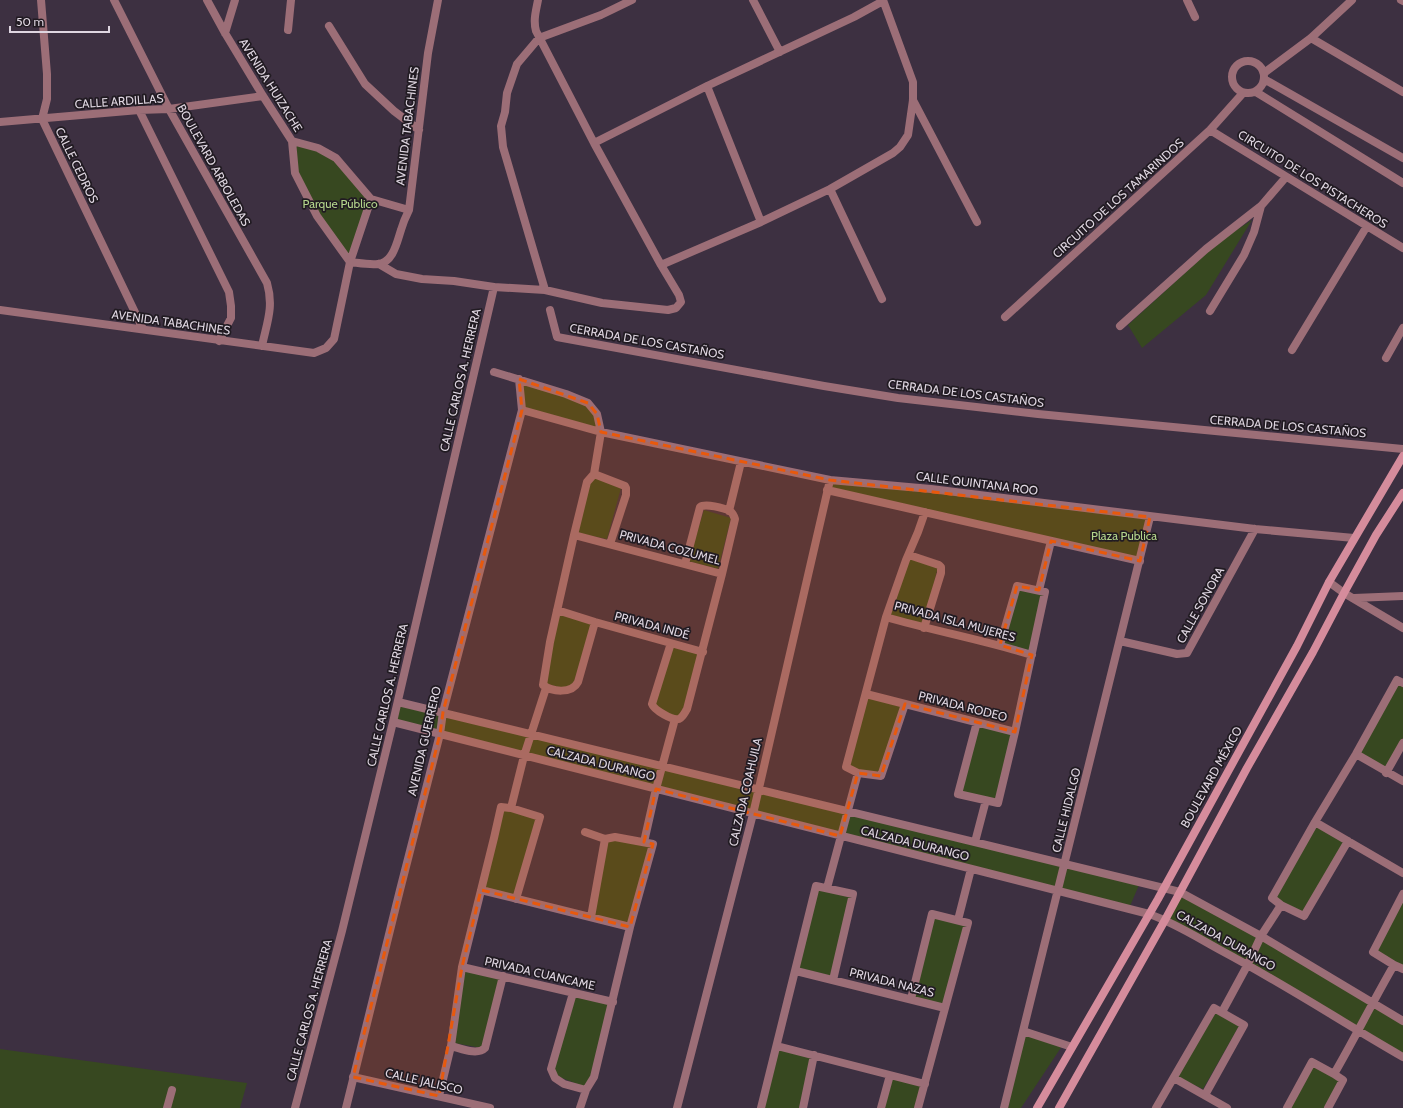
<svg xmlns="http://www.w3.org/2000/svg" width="1403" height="1108" font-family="Cabin,sans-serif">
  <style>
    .green { fill: #374820 }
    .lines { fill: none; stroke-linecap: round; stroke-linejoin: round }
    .lane { stroke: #9c6e77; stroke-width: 8 }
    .street { stroke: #9c6e77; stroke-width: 8 }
    .secondary { stroke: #d58c9c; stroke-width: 8 }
    .marked { fill: #e8590c; fill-opacity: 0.2; stroke: #e8590c; stroke-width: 3; stroke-dasharray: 8 5; stroke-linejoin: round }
    .labels { text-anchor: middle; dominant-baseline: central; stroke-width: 3.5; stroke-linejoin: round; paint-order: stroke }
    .street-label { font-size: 12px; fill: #dfd6e1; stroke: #211b22 }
    .park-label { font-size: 12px; fill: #b3d48b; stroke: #211b22 }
  </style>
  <rect width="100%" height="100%" fill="#3d3041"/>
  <path class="green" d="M292,141L336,158L371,199L350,262L297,177Z
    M1252,220L1206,295L1142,348L1128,325L1221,240Z
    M521,381L586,404L595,415L599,429L523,408Z
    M594,476L621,488L607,539L578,533L589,483Z
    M832,482L930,492L1147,519L1137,557L831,489Z
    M704,510L731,518L718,569L688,561Z
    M909,557L938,566L924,626L888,615Z
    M1017,586L1044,593L1031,654L1001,645Z
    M559,612L592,624L573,685L566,689L544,683Z
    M672,645L700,653L682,714L677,717L654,708Z
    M1397,682L1403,685V738L1386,770L1359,754Z
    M867,695L903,705L880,774L848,767Z
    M400,705L1139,885L1130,906L397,721Z
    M978,725L1013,733L997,801L960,793Z
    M502,809L537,818L515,895L484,889Z
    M1316,825L1345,843L1303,912L1274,898Z
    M614,839L650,846L629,925L592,917L605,840Z
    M817,888L852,895L832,976L799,968Z
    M1181,895L1263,939L1403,1024V1054L1168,919Z
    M1403,898V966L1376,951Z
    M933,915L966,925L944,1006L912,999Z
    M464,970L500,978L482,1048L454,1043Z
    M574,996L609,1004L591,1076L585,1087L557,1076L554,1070Z
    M1216,1012L1239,1026L1203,1089L1177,1077Z
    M1025,1035L1062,1046L1021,1108H1008Z
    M0,1049L247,1083L240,1108H0Z
    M778,1049L811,1057L799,1108H764Z
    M1312,1066L1339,1080L1324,1108H1290Z
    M892,1078L921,1085L915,1108H884Z"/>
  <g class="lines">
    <path class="lane" d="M167,1108L172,1090"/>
    <path class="street" d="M41,0L47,74V99L42,119L143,329
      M114,0L169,109L267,283C274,307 267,322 262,346
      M753,0L780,52
      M1187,0L1195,17
      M1401,0L1403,1
      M329,26L365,84L394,111L419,130
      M288,30L291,0
      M225,33L235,0
      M1311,38L1403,92
      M1232 77a16 16 0 1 1 32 0a16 16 0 1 1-32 0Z
      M1264,73L1311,38L1352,0
      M1264,79L1403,158
      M707,86L761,222
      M1256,92L1403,183
      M913,100L977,222
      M139,110L229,292L231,306V318L219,341
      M0,122L139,110L169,109L263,96
      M1210,130L1403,248
      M292,141L318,148L336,158L371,199L409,210
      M594,143L707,86L854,17L883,1
      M830,189L882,299
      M371,199L350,262C359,263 369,265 378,264C393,263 397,242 401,230C403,223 406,216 409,210L428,53L438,0
      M379,264L396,274L422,279L454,281L494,287L545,290L602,303L668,310L676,308L681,302L679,295L661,265L594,143L536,31C533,20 536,11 538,0
      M661,265L761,222L830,189L893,153L900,147L908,135L913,100V82L883,0
      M545,290L503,147L501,126L505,112L507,93L517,64L539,38L601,15L632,0
      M0,310L314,353L326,348L334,339L350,262L317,216L295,173L292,141L263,96L225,33L207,0
      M550,310L557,337L824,386L898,398L1038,414L1403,449
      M1210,311L1244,255L1254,232L1261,206
      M1005,317L1210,130L1243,93
      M1120,326L1206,249L1261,206L1286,177
      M1292,350L1367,226
      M1386,358L1403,328
      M494,372L566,394L588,403L597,414L601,432L594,474L587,482L574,535L550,642L543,685C552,692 572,694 578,682L595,622
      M522,410L601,432L830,480L931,489L1255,529L1354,538
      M594,474L625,486L626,488V495L610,544
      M827,490L1140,561
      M729,511L741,462
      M574,535L722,574
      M909,555L939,565L941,567V573L924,628
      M1329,582L1344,593L1403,628
      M1039,590L1051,541
      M1354,598L1403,596
      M557,610L595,622L703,652
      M886,617C934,631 984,640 1032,655
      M1120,641L1177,654L1187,653L1255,529
      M671,643L652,704C654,710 673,721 679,719C683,717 685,712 687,709L722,574L735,519C734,516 733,513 730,511C724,508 705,503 700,507L685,564
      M866,694L1015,732
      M398,702L1180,892L1261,936L1403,1021
      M905,704L881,776L858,773L846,767L886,617L906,560L918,532L925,512
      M393,722L1149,914C1175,923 1198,938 1222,951C1284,984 1342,1022 1403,1057
      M977,722L958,794L998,803L1015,732L1045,592L1017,586L1000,645
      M1356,754L1403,781
      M1386,773L1403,743
      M511,808L524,756L546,688
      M1315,822L1403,873
      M1348,841L1304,916L1281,905L1272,898L1315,822L1356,754L1397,680L1403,683
      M644,842L656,789L675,719
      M975,842L986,800
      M827,888L858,773
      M481,890L630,927
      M1403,894L1373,952L1394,965L1403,969
      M591,917L605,839
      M958,920L971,869
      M462,967L613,1002
      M796,971L945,1008
      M573,993L551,1069L555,1078L564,1084L586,1090
      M911,999L932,914L968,923L918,1108
      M1222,1012L1248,964L1261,936L1281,905
      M1023,1031L1072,1047
      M451,1046C460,1048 477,1056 485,1048L503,976
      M777,1046L925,1084
      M1334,1074C1355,1038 1373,1001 1394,965
      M353,1077L490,1108
      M1174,1078L1227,1108
      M439,1096L451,1046L462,967L494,838L501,807L511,808L540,817L516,899
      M295,1108L342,931L393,722L494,287
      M346,1108L400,890L440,734L443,712L522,410L519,379
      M580,1108L586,1090L594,1077L630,927L653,844L615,837L605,839L585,832
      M677,1108L753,814L830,480
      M761,1108L816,886L853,894L833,980
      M803,1108L814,1055
      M881,1108L890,1075
      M1004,1108L1150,517
      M1156,1108L1214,1008L1244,1025L1205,1095
      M1287,1108L1312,1062L1334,1074L1343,1080L1328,1108"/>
    <path class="secondary" d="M1037,1108L1158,899L1297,646L1329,582L1403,456
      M1059,1108L1165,920L1247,768L1313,652L1344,593L1376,535L1403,493"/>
  </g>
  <path class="marked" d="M519,379L588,403L597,414L601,432L830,480L1150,517L1140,561L1051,541L1039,590L1017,586L1000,645L1032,655L1015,732L905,704L881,776L858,773L840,836L656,789L644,842L653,844L630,927L481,890L462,967L439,1096L353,1077L440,734L443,712L522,410Z"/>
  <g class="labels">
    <g class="street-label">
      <text transform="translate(271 85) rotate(58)">AVENIDA HUIZACHE</text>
      <text transform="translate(119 101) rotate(-4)">CALLE ARDILLAS</text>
      <text transform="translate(407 126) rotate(-83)">AVENIDA TABACHINES</text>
      <text transform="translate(77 165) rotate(64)">CALLE CEDROS</text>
      <text transform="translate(214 165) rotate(61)">BOULEVARD ARBOLEDAS</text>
      <text transform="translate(1313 179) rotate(32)">CIRCUITO DE LOS PISTACHEROS</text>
      <text transform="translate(1118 198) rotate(-42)">CIRCUITO DE LOS TAMARINDOS</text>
      <text transform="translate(171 322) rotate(8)">AVENIDA TABACHINES</text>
      <text transform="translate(647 341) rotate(10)">CERRADA DE LOS CASTAÑOS</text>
      <text transform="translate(460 380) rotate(-77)">CALLE CARLOS A. HERRERA</text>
      <text transform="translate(966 393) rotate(7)">CERRADA DE LOS CASTAÑOS</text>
      <text transform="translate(1288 426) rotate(5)">CERRADA DE LOS CASTAÑOS</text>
      <text transform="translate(977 483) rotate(7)">CALLE QUINTANA ROO</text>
      <text transform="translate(670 547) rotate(15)">PRIVADA COZUMEL</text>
      <text transform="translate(1200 605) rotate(-61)">CALLE SONORA</text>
      <text transform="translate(955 621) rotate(15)">PRIVADA ISLA MUJERES</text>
      <text transform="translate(652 625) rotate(15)">PRIVADA INDÉ</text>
      <text transform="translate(387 695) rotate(-77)">CALLE CARLOS A. HERRERA</text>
      <text transform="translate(963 706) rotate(14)">PRIVADA RODEO</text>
      <text transform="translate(424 741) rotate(-77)">AVENIDA GUERRERO</text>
      <text transform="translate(601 763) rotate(14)">CALZADA DURANGO</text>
      <text transform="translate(1211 777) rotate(-61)">BOULEVARD MÉXICO</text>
      <text transform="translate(745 792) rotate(-77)">CALZADA COAHUILA</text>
      <text transform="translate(1066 810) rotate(-76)">CALLE HIDALGO</text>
      <text transform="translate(915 843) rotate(14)">CALZADA DURANGO</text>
      <text transform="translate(1226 940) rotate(29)">CALZADA DURANGO</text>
      <text transform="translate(540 973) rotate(13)">PRIVADA CUANCAME</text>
      <text transform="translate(892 982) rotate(14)">PRIVADA NAZAS</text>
      <text transform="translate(309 1010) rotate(-75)">CALLE CARLOS A. HERRERA</text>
      <text transform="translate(424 1081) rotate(13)">CALLE JALISCO</text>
    </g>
    <g class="park-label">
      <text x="340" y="203">Parque Público</text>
      <text x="1124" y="535">Plaza Publica</text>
    </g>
  </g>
  <path d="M10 26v6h99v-6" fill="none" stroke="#dfd6e1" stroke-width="2"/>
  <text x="16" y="26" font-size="12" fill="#dfd6e1" stroke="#211b22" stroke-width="3" paint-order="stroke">50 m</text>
</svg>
